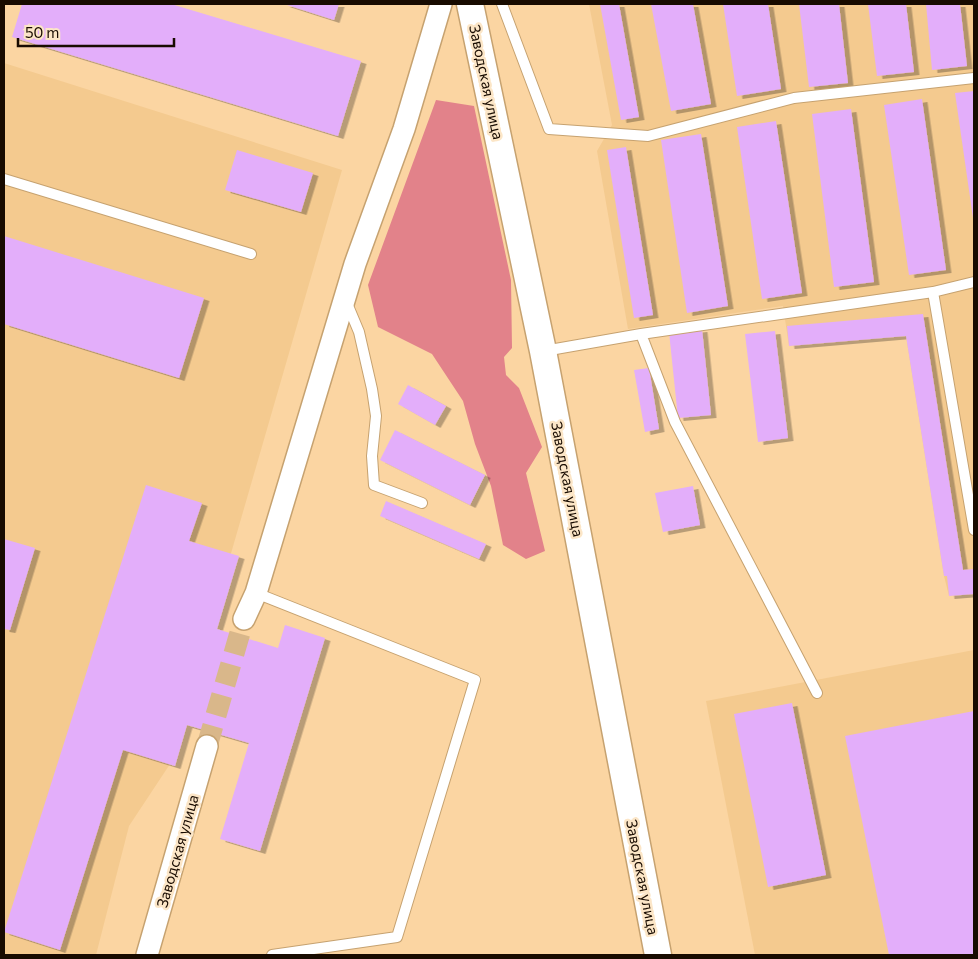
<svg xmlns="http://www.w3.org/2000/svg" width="978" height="959" font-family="Commissioner,sans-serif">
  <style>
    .built { fill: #f4ca8f }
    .forest { fill: #e2828a }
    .building { fill: #e3aefa; filter: url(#shadow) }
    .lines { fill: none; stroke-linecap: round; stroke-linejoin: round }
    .minor-tunnel { stroke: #d9b78a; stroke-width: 21; stroke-dasharray: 21 11; stroke-linecap: butt }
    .service-casing { stroke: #c6a270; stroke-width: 12 }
    .minor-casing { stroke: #c6a270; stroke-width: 24 }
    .tertiary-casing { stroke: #c6a270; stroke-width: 29 }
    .service { stroke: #fff; stroke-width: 10 }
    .minor { stroke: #fff; stroke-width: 21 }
    .tertiary { stroke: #fff; stroke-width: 26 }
    .labels { text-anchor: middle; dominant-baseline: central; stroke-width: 5; stroke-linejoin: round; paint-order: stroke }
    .street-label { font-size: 15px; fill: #180b00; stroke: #fce6c7 }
  </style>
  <defs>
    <filter id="shadow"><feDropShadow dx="5.5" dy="3" stdDeviation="0" flood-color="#0004"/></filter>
  </defs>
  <rect width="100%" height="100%" fill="#fbd5a2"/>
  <path class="built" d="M589,4H974V594L949,596L944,576L906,336L789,346L783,306L628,329L597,151L612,125Z
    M4,63L342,170L170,764L129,826L96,955H4Z
    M974,650V955H755L706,701Z"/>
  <path class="forest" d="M436,100L474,106L511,280L512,348L504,357L506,375L519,388L542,447L526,473L545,551L526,559L503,545L491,486L475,444L463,401L432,354L378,327L368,285Z"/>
  <path class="building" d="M22,4H171L361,61L338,136L12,37Z
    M284,4H339L334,20Z
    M600,4H619L639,117L621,120Z
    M651,4H693L711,104L671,111Z
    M723,4H768L781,89L737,96Z
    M799,4H839L848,83L809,87Z
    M868,4H906L914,72L877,76Z
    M926,4H960L967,66L932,70Z
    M974,91V218H973L955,93Z
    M922,99L946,270L909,275L884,105Z
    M851,109L874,282L834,287L812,114Z
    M776,121L802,293L762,299L737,127Z
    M701,134L728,306L687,313L661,140Z
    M626,147L653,315L634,318L607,150Z
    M237,150L313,173L301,212L225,190Z
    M4,236L204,298L179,378L4,324Z
    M923,314L963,570L974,569V594L949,596L947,576H944L906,336L789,346L787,326Z
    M702,329L711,415L678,418L669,332Z
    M775,331L788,438L758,442L745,334Z
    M649,368L659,429L645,432L634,370Z
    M408,385L446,406L435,425L398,404Z
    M395,430L485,475L470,505L380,460Z
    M146,485L202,503L189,541L239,556L217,629L278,648L285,625L325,638L260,851L220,839L249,743L187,725L175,766L123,750L60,950L4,932Z
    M693,486L700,525L663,532L655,493Z
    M386,501L486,544L479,559L380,516Z
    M4,539L35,548L10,630L4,629Z
    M792,703L826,875L768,887L734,714Z
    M974,711V955H889L845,736Z"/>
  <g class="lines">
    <path class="minor-tunnel" d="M207,746L244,619"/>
    <g class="service-casing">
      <path id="service" d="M502,4L549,129L648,136L794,98L974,78
        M4,179L251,254
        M933,292L974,282
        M346,301L359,332L372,389L376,416L372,456L374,485L422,503
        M641,334L675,422L817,693
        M544,351L641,334L933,292L974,530
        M256,593L475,680L397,937L272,955"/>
    </g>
    <g class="minor-casing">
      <path id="minor" d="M244,619L256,593L355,264L404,129L441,4
        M147,955L207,746"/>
    </g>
    <g class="tertiary-casing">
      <path id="tertiary" d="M470,4L543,351L658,955"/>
    </g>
    <use href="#service" class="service"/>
    <use href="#minor" class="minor"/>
    <use href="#tertiary" class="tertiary"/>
  </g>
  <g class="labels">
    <g class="street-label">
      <text transform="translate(487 82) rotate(78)">Заводская улица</text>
      <text transform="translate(568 479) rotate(79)">Заводская улица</text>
      <text transform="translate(177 851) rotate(-74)">Заводская улица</text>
      <text transform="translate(643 877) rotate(79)">Заводская улица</text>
    </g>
  </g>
  <rect width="978" height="959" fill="none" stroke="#180b00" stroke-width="10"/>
  <path d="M18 38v8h156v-8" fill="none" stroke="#180b00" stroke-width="2.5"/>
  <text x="25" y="38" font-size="15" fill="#180b00" stroke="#fce6c7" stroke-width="4" paint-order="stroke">50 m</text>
</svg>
